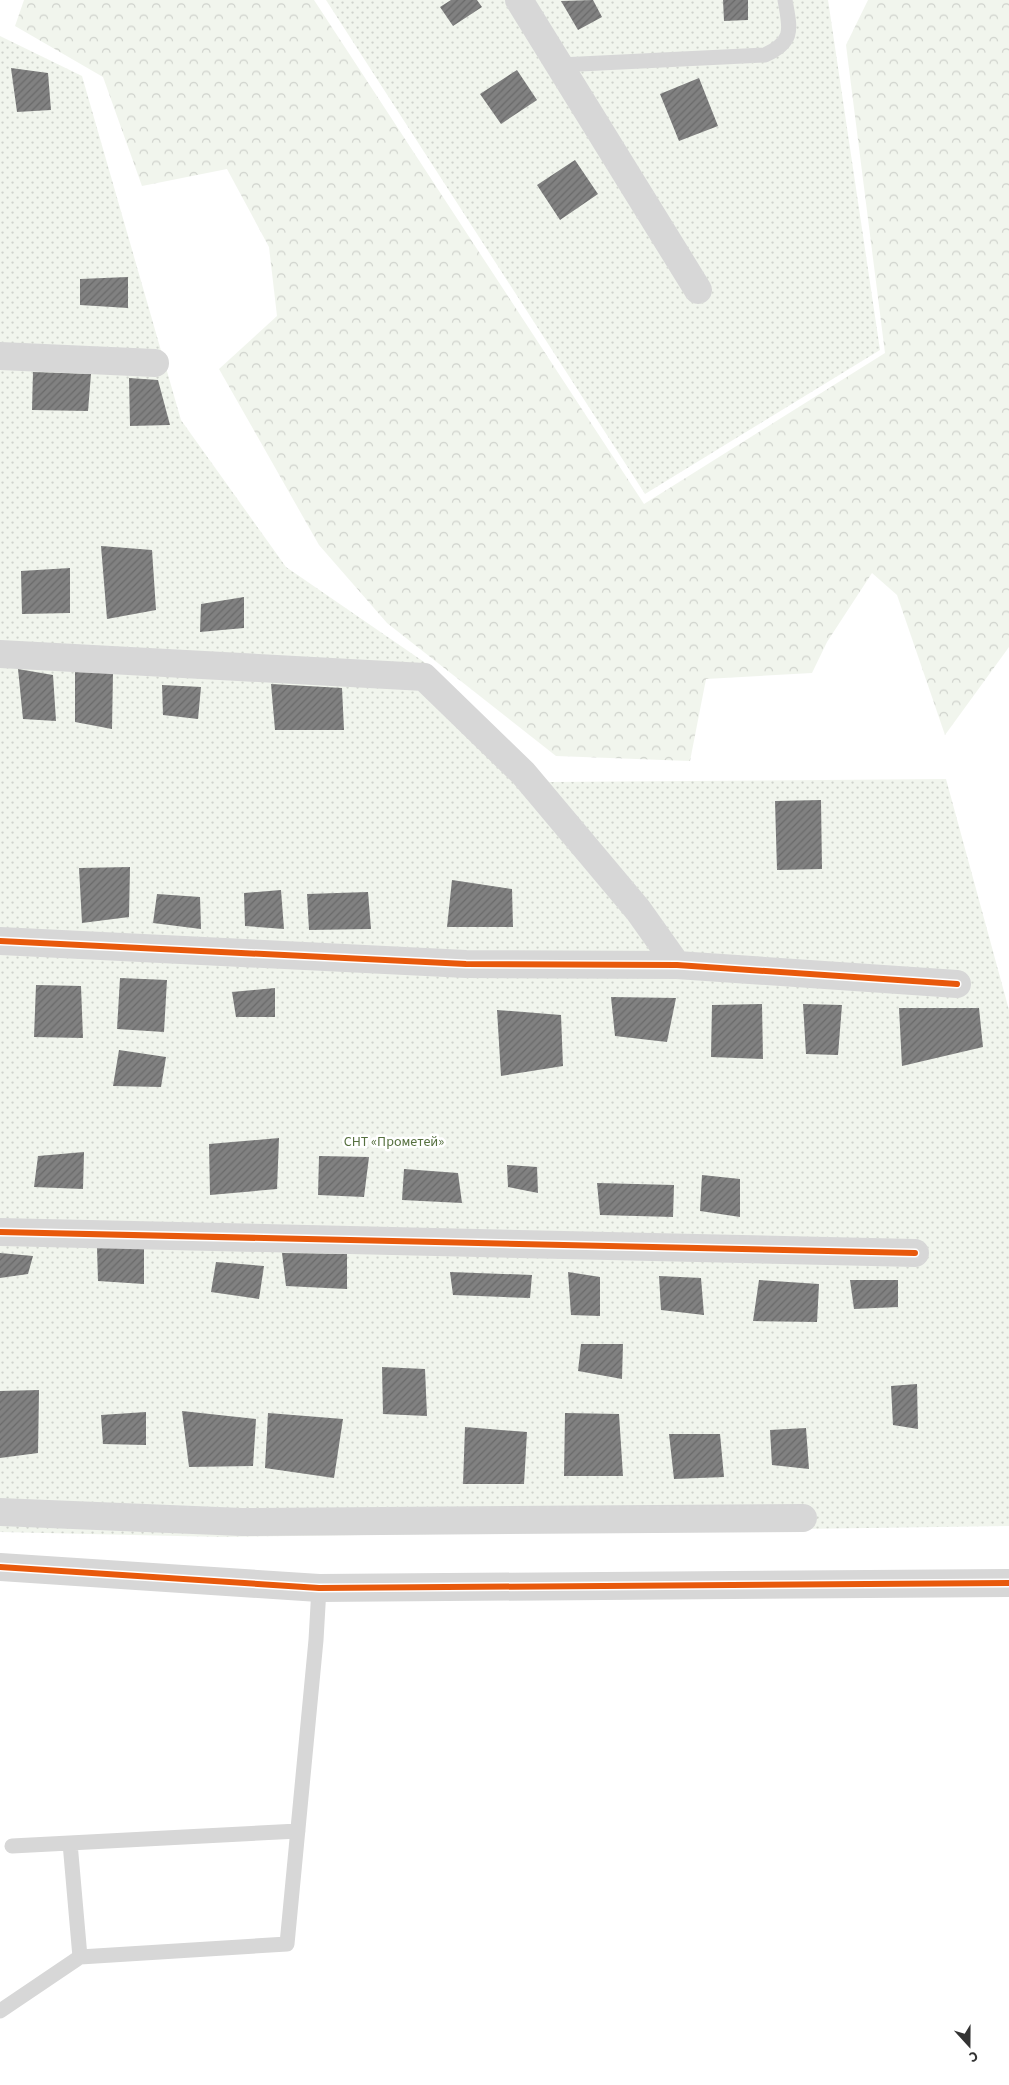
<svg xmlns="http://www.w3.org/2000/svg" width="1009" height="2085" font-family="'Source Sans 3',sans-serif">
  <style>
    .forest { fill: url(#forest-crowns) }
    .garden { fill: url(#garden-dots) }
    .building { fill: url(#building-hatch) }
    .lines { fill: none; stroke-linecap: round; stroke-linejoin: round }
    .service { stroke: #d7d7d7; stroke-width: 15 }
    .minor { stroke: #d7d7d7; stroke-width: 28 }
    .cycleway-casing { stroke: #fff; stroke-width: 9 }
    .cycleway { stroke: #e8590c; stroke-width: 6 }
    .labels { text-anchor: middle; dominant-baseline: central; stroke-width: 5; stroke-linejoin: round; paint-order: stroke }
    .park-label { font-size: 14px; fill: #56703f; stroke: #fff }
  </style>
  <defs>
    <pattern id="forest-crowns" width="20" height="18" patternUnits="userSpaceOnUse" patternTransform="scale(1.25)"><rect width="20" height="18" fill="#f1f5ed"/><path d="M2 6a3 3 0 1 1 6 0M12 15a3 3 0 1 1 6 0" fill="none" stroke="#cfd2cc"/></pattern>
    <pattern id="garden-dots" width="8" height="8" patternUnits="userSpaceOnUse" patternTransform="scale(1.25)"><rect width="8" height="8" fill="#f1f5ed"/><path d="M2 2h.1M6 6h.1" fill="none" stroke="#cfd2cc" stroke-width="1.8" stroke-linecap="round"/></pattern>
    <pattern id="building-hatch" width="6" height="6" patternUnits="userSpaceOnUse" patternTransform="scale(1.25)"><rect width="6" height="6" fill="#818181"/><path d="M-1 1l2-2M0 6l6-6M5 7l2-2" fill="none" stroke="#6a6a6a"/></pattern>
  </defs>
  <rect width="100%" height="100%" fill="#fff"/>
  <path class="forest" d="M24,0H314L644,504L885,353L846,45L868,0H1009V647L945,735L897,595L872,573L827,642L812,673L706,679L690,761L556,756L387,623L319,545L219,369L277,316L269,247L227,169L142,186L103,77L15,26Z"/>
  <path class="garden" d="M326,0H828L880,350L645,494Z
    M0,36L82,76L181,420L286,567L427,664L549,782L946,779L1009,1010V1526L222,1537L0,1532Z"/>
  <path class="building" d="M451,0H477L482,7L453,26L440,7Z
    M593,0L602,17L578,30L561,1Z
    M723,0H748V20L724,21Z
    M11,68L48,73L51,110L17,112Z
    M517,70L537,100L501,124L480,94Z
    M699,78L718,126L679,141L660,94Z
    M575,160L598,194L560,220L537,185Z
    M128,277V308L80,305V279Z
    M33,372L91,374L88,411L32,410Z
    M129,378L158,380L170,425L130,426Z
    M101,546L152,550L156,610L107,619Z
    M70,568V613L22,614L21,571Z
    M244,597V628L200,632L201,604Z
    M18,669L53,675L56,721L23,719Z
    M75,672L113,673L112,729L75,722Z
    M271,684L342,688L344,730H275Z
    M162,685L201,687L198,719L163,715Z
    M821,800L822,869L777,870L775,801Z
    M130,867L129,917L82,923L79,868Z
    M452,880L512,889L513,927H447Z
    M281,890L284,929L245,926L244,893Z
    M368,892L371,929L309,930L307,894Z
    M157,894L200,897L201,929L153,923Z
    M120,978L167,980L164,1032L117,1029Z
    M36,985L81,986L83,1038L34,1037Z
    M275,988V1017H236L232,992Z
    M611,997L676,998L667,1042L615,1036Z
    M762,1004L763,1059L711,1057L712,1005Z
    M803,1004L842,1005L838,1055L806,1054Z
    M899,1008H979L983,1047L902,1066Z
    M497,1010L561,1015L563,1066L501,1076Z
    M119,1050L166,1057L161,1087L113,1086Z
    M279,1138L277,1189L210,1195L209,1144Z
    M84,1152L83,1189L34,1187L38,1156Z
    M319,1156L369,1157L364,1197L318,1195Z
    M507,1165L537,1167L538,1193L508,1187Z
    M404,1169L458,1173L462,1203L402,1200Z
    M702,1175L740,1179V1217L700,1211Z
    M597,1183L674,1185L673,1217L600,1215Z
    M144,1247V1284L98,1281L97,1248Z
    M0,1253L33,1256L28,1274L0,1278Z
    M282,1253L347,1254V1289L286,1286Z
    M216,1262L264,1266L259,1299L211,1292Z
    M450,1272L532,1275L530,1298L453,1295Z
    M568,1272L600,1277V1316L571,1315Z
    M659,1276L701,1278L704,1315L661,1310Z
    M759,1280L819,1284L817,1322L753,1321Z
    M850,1280H898V1307L854,1309Z
    M581,1344H623L622,1379L578,1371Z
    M382,1367L425,1369L427,1416L383,1414Z
    M917,1384L918,1429L893,1425L891,1386Z
    M39,1390L38,1453L0,1458V1391Z
    M182,1411L256,1419L253,1466L189,1467Z
    M146,1412V1445L103,1444L101,1415Z
    M268,1413L343,1419L334,1478L265,1468Z
    M565,1413L619,1414L623,1476H564Z
    M465,1427L527,1432L524,1484H463Z
    M806,1428L809,1469L772,1465L770,1430Z
    M669,1434H720L724,1477L674,1479Z"/>
  <g class="lines">
    <path class="service" d="M560,65L765,55C795,41 790,29 785,0
      M70,1843L80,1957
      M12,1846L298,1831
      M0,2011L80,1957L287,1944L316,1640L319,1588"/>
    <path class="minor" d="M519,0L698,290
      M0,356L155,363
      M0,654L424,677L523,773L638,910L677,965
      M0,941L466,964L677,965L957,984
      M0,1232L915,1253
      M0,1512L242,1522L803,1518
      M0,1567L319,1588L1009,1583"/>
    <g class="cycleway-casing">
      <path id="cycleway" d="M0,941L466,964L677,965L957,984
        M0,1232L915,1253
        M0,1567L319,1588L1009,1583"/>
    </g>
    <use href="#cycleway" class="cycleway"/>
  </g>
  <g class="labels">
    <g class="park-label">
      <text x="394" y="1142">СНТ «Прометей»</text>
    </g>
  </g>
  <g transform="translate(969 2045) rotate(159)" stroke="#ffffff" stroke-width="4" paint-order="stroke">
  <path d="M0-4L9 19L0 12L-9 19Z" fill="#333333"/>
  <text y="-8" font-size="14" font-weight="bold" text-anchor="middle" fill="#333333">С</text>
  </g>
</svg>
